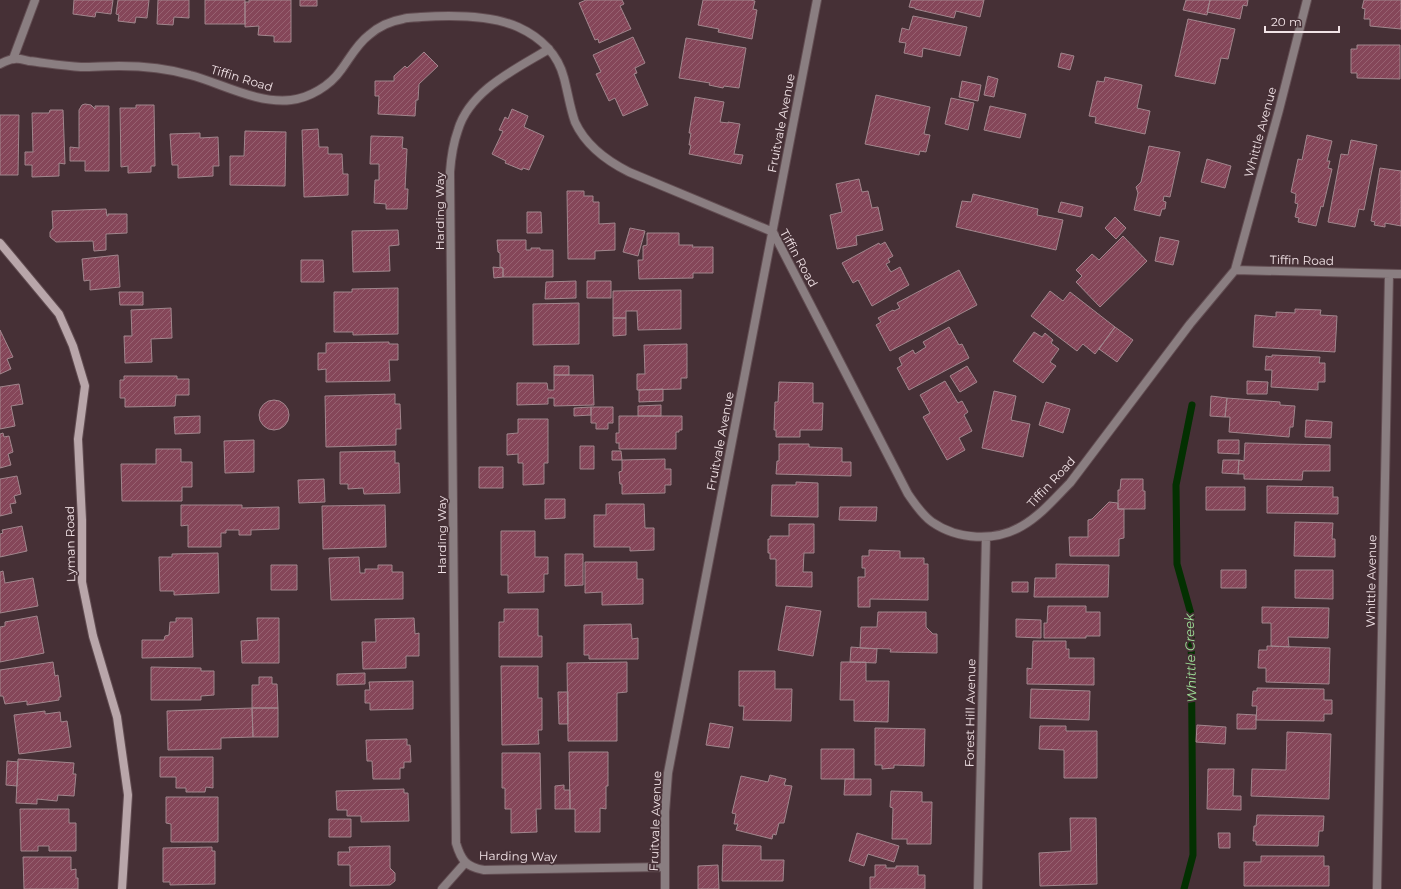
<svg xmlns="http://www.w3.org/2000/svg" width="1401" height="889" font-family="Montserrat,sans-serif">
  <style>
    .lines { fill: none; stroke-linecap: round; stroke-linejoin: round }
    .stream { stroke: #033001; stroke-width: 7 }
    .building { fill: url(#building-hatch); stroke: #a1868d }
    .lane-casing { stroke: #624d52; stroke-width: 10 }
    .street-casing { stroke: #624d52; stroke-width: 10 }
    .secondary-casing { stroke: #624d52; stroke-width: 10 }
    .lane { stroke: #8a7e81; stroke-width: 8 }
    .street { stroke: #8a7e81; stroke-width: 8 }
    .secondary { stroke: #b9a6aa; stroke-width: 8 }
    .labels { text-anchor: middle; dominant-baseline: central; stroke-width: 3.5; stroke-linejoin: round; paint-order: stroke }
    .street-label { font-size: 12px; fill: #f2e3e7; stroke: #463036 }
    .water-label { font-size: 13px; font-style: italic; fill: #9ee097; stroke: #463036 }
  </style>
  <defs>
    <pattern id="building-hatch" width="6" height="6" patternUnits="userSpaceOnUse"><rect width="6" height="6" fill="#854659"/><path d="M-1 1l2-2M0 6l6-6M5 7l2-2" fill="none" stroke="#976171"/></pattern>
  </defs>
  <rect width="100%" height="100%" fill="#463036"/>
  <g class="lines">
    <path class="stream" d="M1184,889L1193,855L1191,614L1177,564L1176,485L1192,405"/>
  </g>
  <path class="building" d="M74,0H113L111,14L96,12L95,17L73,14Z
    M118,0H149L147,18L136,17L135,23L118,21L119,15L116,14Z
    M158,0H189V18L174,17L173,25L157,24Z
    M205,0H245V24H205Z
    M249,0H291V42H274V36L258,35L259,26L245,27V2H249Z
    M300,0H317V6H300Z
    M586,0H622L624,4L620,6L631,29L599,43L598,39L595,40L579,3Z
    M703,0H750L755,1L753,9L757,10L752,39L718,32L719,29L698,25Z
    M911,0H984L980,17L956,11L954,18L915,9V8L909,7Z
    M1186,0H1210L1207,15L1183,10Z
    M1210,0H1248L1247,6L1243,5L1240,19L1207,12Z
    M1364,0H1401V29L1370,26V19H1364L1365,9L1362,8Z
    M913,16L967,27L960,56L923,48L922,57L904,53L906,43L899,42L902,28L909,30Z
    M1188,19L1235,29L1228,59L1221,58L1215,84L1175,76Z
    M633,37L645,63L635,68L637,73L634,74L648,105L623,116L615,98L609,101L596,74L601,72L593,55Z
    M686,38L746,48L739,88L724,86L723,88L709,85L710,83L679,78Z
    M1357,45H1400V79L1357,78V73H1351V49H1357Z
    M424,52L438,66L419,84L418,100H416L415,116L378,114L379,96H375V81H394V76L405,66L407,68Z
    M1061,53L1074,56L1070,70L1058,67Z
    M988,76L998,79L994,97L984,95Z
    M1105,77L1142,85L1137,108L1150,111L1145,134L1095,123L1096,117L1089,116L1097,81L1104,82Z
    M962,81L981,85L978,101L959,97Z
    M876,95L930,107L924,134L930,135L926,152L920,151L919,155L865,144Z
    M695,97L724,102L720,122L728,123V122L740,124L734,154L743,155L741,164L689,154L691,145H689L691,133H689Z
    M951,98L974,103L968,130L945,124Z
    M85,104L91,105L95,109V106H109V171H85V161H70V147L79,148V110L82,105Z
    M136,105H154L155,166H151V172L128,173V166L121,167L120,108H136Z
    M990,106L1026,114L1020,138L984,130Z
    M512,109L528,116L524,127L544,136L529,170L523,168L522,170L505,163L506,161L492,154L503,131L499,130L505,117L508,119Z
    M50,110H63L65,164L59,163V176L32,177V165H25V152H33L32,113H49Z
    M0,115H19L18,175H0Z
    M318,129L319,147H328V154H342L343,174H348V195L304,197L302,130Z
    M245,131L286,132L285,186L230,185V156H244Z
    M200,133V138L218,137L219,166H213V176L178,178V165H172L170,134Z
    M1307,135L1332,141L1327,161H1330L1328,168L1332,169L1323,207L1321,206L1316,226L1298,222L1299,218L1295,217L1298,204L1295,203L1296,194L1291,192L1298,159L1302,160Z
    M371,136L403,137L402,148L407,149L405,189H408L407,209H386V204L374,203L375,180H379V164H370Z
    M1351,140L1377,145L1364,210L1359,209L1355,227L1328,222L1341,154L1348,155Z
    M1149,146L1180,152L1170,197L1164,196L1163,201L1166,202L1165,209H1162L1160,216L1134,210L1138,193L1136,187L1141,182Z
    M1207,159L1231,166L1225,188L1201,182Z
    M1380,168L1401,171V226L1385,223V227L1374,225L1375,222L1371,221Z
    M859,179L862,192L868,191L872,208L878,207L883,230L856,236L857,245L837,249L830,215L842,212L836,184Z
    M567,191H584V196H593V202H599V224L615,223V250L595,251V259H568Z
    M973,194L1038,209L1037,215L1063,220L1056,250L956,227L962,201L971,202Z
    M1061,202L1083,207L1081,217L1058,212Z
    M106,209L107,216H108V214H127V233L106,234V250L94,251L93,241L56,242L50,237V232L53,228L52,211Z
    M527,212H541L542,233H527Z
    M1115,217L1126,228L1116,239L1105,228Z
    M630,228L645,231L638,256L623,252Z
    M398,230L399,245L389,246L390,271L353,272L352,231Z
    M647,233H679V245H693L692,247H713V273H693V278L639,279L638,260H643V246L647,245Z
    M1123,236L1147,261L1100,307L1076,282L1082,276L1076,270L1092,254L1099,260Z
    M1160,237L1179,241L1173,265L1155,261Z
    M497,240H526V250H531V248H540V250H553V277H503V268L500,267V253L498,252Z
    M885,242L893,256L888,259L890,262L886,264L891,272L900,267L909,285L872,306L858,280L853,283L842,263L879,243L880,245Z
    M118,255L120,287L90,290V280L84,281L82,259Z
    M301,260H323L324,282H301Z
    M493,267L503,268V277L494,278Z
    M959,270L977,305L890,351L876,325L881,322L878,318L893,310L894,311L900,308L897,303Z
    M576,281V298L545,299L546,282Z
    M587,281H611V298H587Z
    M398,288V334L353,335V332H334V292H352V289Z
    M681,290V329L638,330L637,311H626V318H613V291Z
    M1050,291L1063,301L1070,292L1115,327L1095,354L1083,344L1077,351L1031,316Z
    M119,292H143V305H120Z
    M579,303V344L533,345V304Z
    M171,308L172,338L151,339L152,362L125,363L124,336H132L131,310Z
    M1295,309L1321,310L1320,315L1337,316L1335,352L1253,347L1255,315L1276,317V312L1295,313Z
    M613,318H626V335L613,336Z
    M949,327L959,345L962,344L969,358L909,390L897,368L902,365L899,358L913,350L915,354L926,347L923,342Z
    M1115,327L1133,340L1117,362L1099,349Z
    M0,330L13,357L7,359L11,369L0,374Z
    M1034,332L1042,337L1045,333L1053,340L1051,343L1059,349L1050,362L1056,366L1043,383L1013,361Z
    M389,342V344H398V360H389L390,381L326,382V369L318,370V353H326V343Z
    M687,344V378H681V389L637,390V374H645L644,345Z
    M1272,355L1320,357L1319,363H1325V382H1318V390L1271,387L1272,370H1265L1266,356L1272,357Z
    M554,366H569V375H554Z
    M967,366L977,382L960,392L950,376Z
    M554,375H593L594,405L554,406V398H548V404L517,405V383H547L548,390H554Z
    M124,376H177V379H189V395H176L175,406L125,407V398H120V380H124Z
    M945,381L958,403L962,401L968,412L964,415L972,431L959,438L965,450L947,460L923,417L930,413L920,395Z
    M1247,381L1268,382L1267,394H1247Z
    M779,382L813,383V403H823L822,430H800V437H776V430H774L775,402H778Z
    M19,384L23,404L11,406L15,426L0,429V387Z
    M663,389V401L639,402V390Z
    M994,391L1016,396L1011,420L1030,424L1023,457L982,448Z
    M395,394V404H400L401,429H396V445L326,447L325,396Z
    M1211,396L1227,398L1225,417L1210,416Z
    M1227,398L1280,402V405L1295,406L1293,427H1290L1289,437L1229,432L1230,417H1225Z
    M259 415a15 15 0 1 1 30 0a15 15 0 1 1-30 0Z
    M1046,402L1070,409L1063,433L1039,425Z
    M661,405V416H638V406Z
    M591,407V415L574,416V408Z
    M591,407H613V423H608V429H596V423H591Z
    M200,416V433L175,434L174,417Z
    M619,416H682V430H679V432H676V449H619V443H616V433H619Z
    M518,419H548V463H544V484L523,485V463H518V454L507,455V434L518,433Z
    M1306,420L1332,422L1331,438L1305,437Z
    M3,433L4,437L9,436L13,452L8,454L11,465L0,468V434Z
    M254,440V472L225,473L224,441Z
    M1218,440H1239V454L1218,453Z
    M1245,443L1330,445V471H1303L1302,480L1244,479V474H1238L1239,460L1244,461Z
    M779,444H809V447L842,448V462H851V476L776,474L777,461H779Z
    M580,446H594V469H580Z
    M156,449H181V462H192V487H182V501H122L121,464H156Z
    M395,451V463H399L400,493L364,494L363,488L348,489V484H340V452Z
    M612,451H621L622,460H612Z
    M665,459V469H671V485H665V493L622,494V484H620L619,472L622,471V460Z
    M1223,460H1239L1238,474L1222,473Z
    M479,467H503V488H479Z
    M17,476L21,494L14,496L16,503L10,504L12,513L0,516V479Z
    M324,479L325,502L299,503L298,480Z
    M1121,479H1143V491H1145V509H1118V490H1120Z
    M796,482L818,483V517L771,516L772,485H796Z
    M1267,486L1333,487V497H1338V514L1267,513Z
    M1206,487H1245V510H1206Z
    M545,499H565V518L545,519Z
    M1109,502L1118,503V509H1124V538L1119,539V556H1070L1069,537H1088V520L1092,519Z
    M606,504H644L645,528H654V550L630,551V547H594V515H606Z
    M181,505H242V508L279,507V529L251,530V535H239V530H226V533H221V547H188V525L181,526Z
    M385,505L386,547L323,549L322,506Z
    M840,507H877L876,521L839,520Z
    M1295,522L1333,523L1332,539H1335V557L1294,556Z
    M789,524H814V553H804L803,572H812V587L776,586V559H770V553H768V539H770V536H789Z
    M22,526L27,551L0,557V534L3,533L2,530Z
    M501,531H535V557H548V574H544V592L508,593V575H501Z
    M869,550L900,551V558H924V564H928V600L870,599V607H858V577H865V568H862V556H869Z
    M218,553L219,593L174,595V591H160L159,557H172V554Z
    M565,554H583V585L565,586Z
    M359,557L360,573H365V569H378V565H392V572H403V599L331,600L329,558Z
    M585,562H637V579H643V604L602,605V592L585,593Z
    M1056,564L1109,565L1108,597H1034L1035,578H1056Z
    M271,565H297V590H271Z
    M1221,570H1246V588H1221Z
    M1295,570H1333V599L1295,598Z
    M3,571L5,583L33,578L38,606L0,613V572Z
    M1012,582H1028V592H1012Z
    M786,606L821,611L813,656L778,650Z
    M1048,606H1086V612H1100V636H1086V638H1044V623H1047Z
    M1262,607L1329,608L1328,638L1288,637L1289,647L1271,646V623H1262Z
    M504,609H538V636H542V657H499V622H504Z
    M878,612H926V627L933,634H937V653L890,652L891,649L860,648L861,627H877Z
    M37,616L44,653L0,662V627L5,626V622Z
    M176,618H192L193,657L142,658V640H164L165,636L169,635L170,622H176Z
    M257,618H279V663H242L241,641L258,640Z
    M414,618L415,634L419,633V656H406V668L363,669L362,642H376L375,619Z
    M1016,619L1041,620V638L1016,637Z
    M631,624L632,639L638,638V659H589V655H584V625Z
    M1033,641H1066V649H1069V658H1094V685L1027,684V668L1032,669Z
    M1267,646L1330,648L1329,684L1266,682V668H1258L1259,650H1267Z
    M851,647L877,649L876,663L850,662Z
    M53,662L55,676L58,675L61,697H59V700L27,705V701L5,704L3,696H0V670Z
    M627,662V692L617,693V741H568L567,663Z
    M841,662H866V681H889L888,722L854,721V700H840Z
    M501,666H538V698H542V730H538L539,744L502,745Z
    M151,667L201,668V671H214V695L201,696V700H151Z
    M739,671H775V689H792L791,721L743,720L744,706H739Z
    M365,673V684L337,685V674Z
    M259,677H272V684H277L278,708H252V685H259Z
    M413,681V709L370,710V703H365V690H370L369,682Z
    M1257,688L1324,689V700H1332V714H1324V721L1256,720L1257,706H1252L1253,691H1257Z
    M1031,689L1090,691L1089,720L1030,718Z
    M558,692H568V724H559Z
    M252,708H278V737H253Z
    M252,708L253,737L221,738V749L168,750L167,711Z
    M45,711V714L60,712L61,722L67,721L71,747L19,754L14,715Z
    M1237,714L1256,715V729H1237Z
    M710,723L733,727L729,748L706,745Z
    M1197,725L1226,727L1225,744L1196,742Z
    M1040,726H1066V731H1097V778H1064V750L1039,749Z
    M875,728L925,729L924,766L894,765V768L882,769V765H875Z
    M1287,732L1331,734L1329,799L1251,796L1252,769L1286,770Z
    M407,739V745H410L411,762H404V768H400V779H373L372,761H367L366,740Z
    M821,749H854V779H821Z
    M569,752H608V786H606V809L600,808V832H575V809H570Z
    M502,753H540L541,809H536L537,832L511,833V809H505V788H502Z
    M160,757H213V788L206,787L205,792H186V788H176V777H160Z
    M18,759L74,763L73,774H76L74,796L58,795L57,801L37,799V804L16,803Z
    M7,761L18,762L17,786L6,785Z
    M1208,769H1234L1233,796H1241V810L1207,809Z
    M770,775L786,779L784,785L792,786L784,823H779L776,835L773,834L772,839L736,830L738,824H734L736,814L732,813L741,776L768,782Z
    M845,779H871V795H844Z
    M564,785V790H570V809H555V786Z
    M404,789V793H408L409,821L361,822V816H347V810H337L336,791Z
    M891,791L922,792V802H932L931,844H907V839H892L893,808L890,807Z
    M166,797H218V842H171V824L166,823Z
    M20,809H69V823H76V851H49V846H38V851H21Z
    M1257,815L1324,816L1323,831H1319L1318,846L1256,845V841H1253L1254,826H1256Z
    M1070,818H1096L1097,884L1040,886L1039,853L1071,851Z
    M329,819H351V837H329Z
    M857,833L899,846L894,862L868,854L864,866L849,861Z
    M1218,833H1230V848H1219Z
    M723,845L761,846V860H784L783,881H722Z
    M390,846V868L395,873V881L390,885L350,886V865H338V852H350L349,847Z
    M212,847V851H215V884L170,885V882H163V848Z
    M1261,856H1324V866H1329V886H1244V862H1261Z
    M23,857H71V870L76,869V878H78V889H24Z
    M718,865L719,889H698V866Z
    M875,865H886V868H896V866H918V875H925V889H870V877H875Z"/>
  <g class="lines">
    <g class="lane-casing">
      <path id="lane" d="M442,889L465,863"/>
    </g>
    <g class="street-casing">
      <path id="street" d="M549,49C516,69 470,90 458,130C453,144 451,158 450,172L456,843C461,860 466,867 484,870L665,867
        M13,59L35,0
        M0,64C4,62 10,59 14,59C19,58 24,60 29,61C46,63 64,66 81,67C94,67 106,66 119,66C143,66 166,68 190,75C221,83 257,104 291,100C309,98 330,86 341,70C350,58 357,44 369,35C378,27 391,21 403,19C409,17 415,18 421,17C451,15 491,15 518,27C540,37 558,54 564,78C568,93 570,108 575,122C586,146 607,161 629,172L773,232L908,494C915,504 922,515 932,522C958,540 995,542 1022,526C1041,515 1055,498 1070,483L1190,324L1235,270L1401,274
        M1235,270L1279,110L1307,0
        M665,889V812L668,773L817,0
        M978,889L986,537
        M1377,889L1389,274"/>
    </g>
    <g class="secondary-casing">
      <path id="secondary" d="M0,243L59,314L73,346L85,386L78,439L82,520V582L93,636L117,717L128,795L122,889"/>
    </g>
    <use href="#lane" class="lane"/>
    <use href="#street" class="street"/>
    <use href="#secondary" class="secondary"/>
  </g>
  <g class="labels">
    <g class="street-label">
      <text transform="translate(242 78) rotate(17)">Tiffin Road</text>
      <text transform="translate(781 123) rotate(-79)">Fruitvale Avenue</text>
      <text transform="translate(1260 132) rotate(-75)">Whittle Avenue</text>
      <text transform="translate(439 211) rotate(-90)">Harding Way</text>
      <text transform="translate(799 258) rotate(61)">Tiffin Road</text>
      <text transform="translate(1302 260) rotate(1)">Tiffin Road</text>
      <text transform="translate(720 441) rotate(-79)">Fruitvale Avenue</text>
      <text transform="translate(1051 482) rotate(-47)">Tiffin Road</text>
      <text transform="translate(441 535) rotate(-90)">Harding Way</text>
      <text transform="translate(70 544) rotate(-91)">Lyman Road</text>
      <text transform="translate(1371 581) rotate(-89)">Whittle Avenue</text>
      <text transform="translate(970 713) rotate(-89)">Forest Hill Avenue</text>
      <text transform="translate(655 821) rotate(-88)">Fruitvale Avenue</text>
      <text transform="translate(518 856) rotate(1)">Harding Way</text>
    </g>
    <g class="water-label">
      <text transform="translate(1190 658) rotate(-92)">Whittle Creek</text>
    </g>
  </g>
  <path d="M1265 26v6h74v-6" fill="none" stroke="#f2e3e7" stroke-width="2"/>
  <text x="1271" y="26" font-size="12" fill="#f2e3e7" stroke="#463036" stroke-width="3" paint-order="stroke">20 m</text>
</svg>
